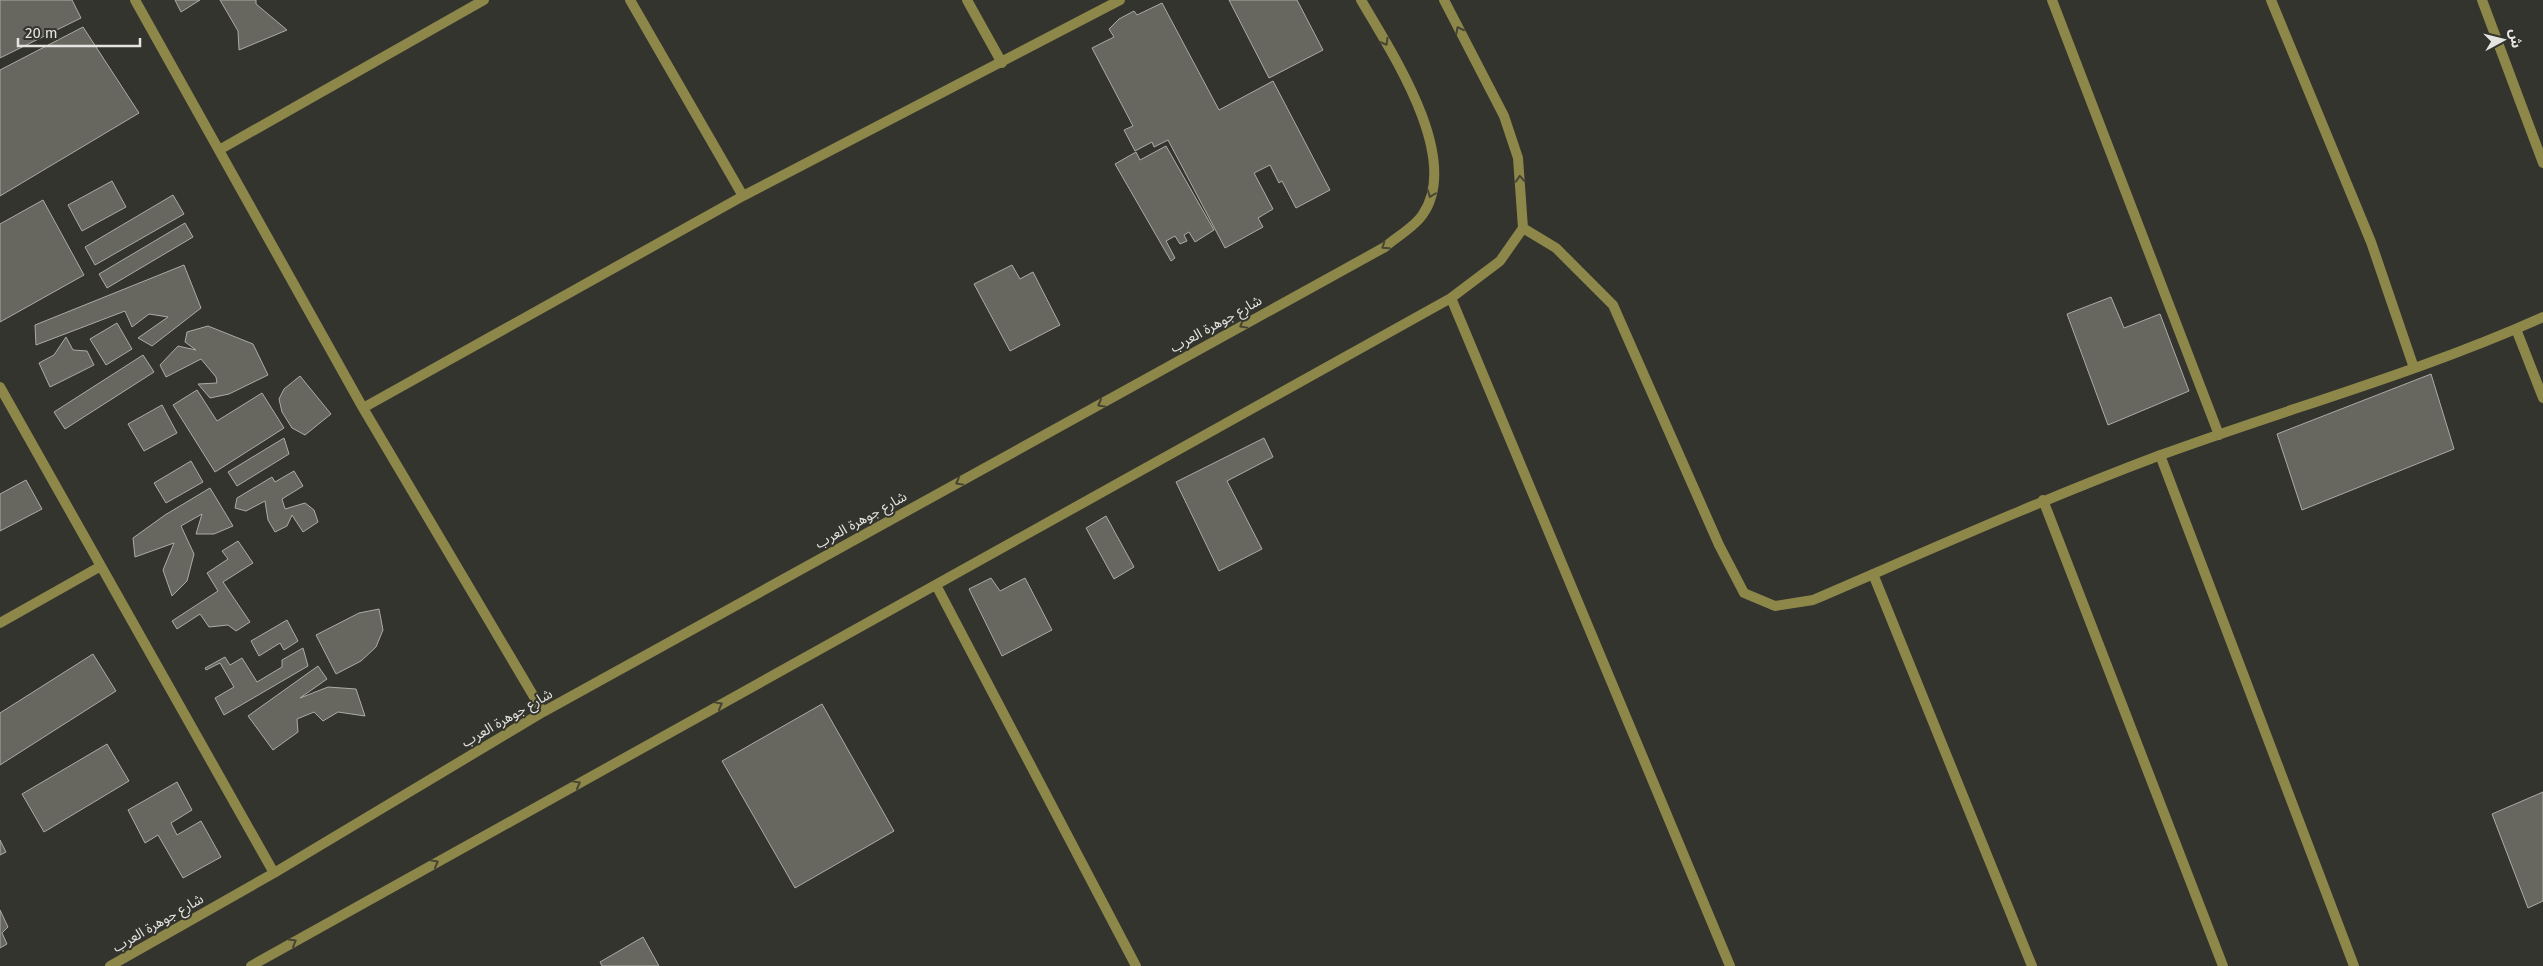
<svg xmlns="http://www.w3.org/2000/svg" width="2543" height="966" font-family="'Fira Sans','Noto Sans Arabic',sans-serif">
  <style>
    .building { fill: #676760; stroke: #acaca4 }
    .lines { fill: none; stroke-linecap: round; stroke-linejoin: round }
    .minor { stroke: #8d874a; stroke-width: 10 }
    .oneway { stroke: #464534 }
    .labels { text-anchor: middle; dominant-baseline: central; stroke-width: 4; stroke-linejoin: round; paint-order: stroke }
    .street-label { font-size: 14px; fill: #e5e4e0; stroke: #34342e }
  </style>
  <rect width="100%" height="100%" fill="#34342e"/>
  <path class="building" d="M0,0H72L81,18L0,58Z
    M175,0H200L181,12Z
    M220,0H256V4L287,30L239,50L238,31Z
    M1229,0H1297L1323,50L1269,78Z
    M1162,3L1219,110L1273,81L1330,190L1296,208L1282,181L1279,183L1270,165L1254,173L1273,209L1258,218L1263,227L1225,248L1168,140L1154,147L1152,142L1135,151L1124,130L1133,126L1092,48L1114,37L1109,29L1119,19L1134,11L1137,15Z
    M83,27L139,113L0,196V70Z
    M1166,146L1214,230L1195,242L1189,232L1184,235L1187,241L1180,244L1175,236L1166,241L1175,258L1171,261L1115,164L1136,152L1140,160Z
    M112,181L126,207L82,231L68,205Z
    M173,195L184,214L95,265L85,247Z
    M43,200L84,275L0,322V224Z
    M185,223L193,237L107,288L99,274Z
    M184,265L201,308L152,346L138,338L168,317L149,314L132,327L125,311L36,345L35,325Z
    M1012,265L1020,279L1033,272L1060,325L1010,351L974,284Z
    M2111,297L2124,328L2160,314L2189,391L2108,425L2067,314Z
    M117,323L132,349L106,365L90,339Z
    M208,326L253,344L268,375L229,394L210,398L198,384L217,383L216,377L201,359L166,377L160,365L178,346L196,350L185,342L187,332Z
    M66,337L73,350L87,351L94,365L50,387L39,363L54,355Z
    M143,355L154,372L65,429L54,412Z
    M2431,374L2454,449L2302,510L2277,434Z
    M300,376L331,414L305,435L292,428L282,412L279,399L284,389Z
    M197,390L217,421L262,393L284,428L215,472L173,405Z
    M162,405L177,433L144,451L128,424Z
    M284,438L289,454L237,486L228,472Z
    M1264,438L1273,457L1227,481L1262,549L1219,571L1176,482Z
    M191,461L203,482L166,503L154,483Z
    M294,471L303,486L282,499L285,509L305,503L314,510L318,522L303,532L292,515L287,526L275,532L268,520L265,501L246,511L235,508L237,498L272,477L275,482Z
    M26,480L42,509L0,531V494Z
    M210,488L233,526L214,534H196L202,514L181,526L194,554L187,581L172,596L163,570L174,543L135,557L133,538L165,515Z
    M1106,516L1134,567L1114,579L1086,528Z
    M238,541L253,563L223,582L250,622L236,631L228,625L209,627L200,614L177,629L172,621L218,591L207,573L228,559L222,551Z
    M991,578L1000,591L1025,578L1052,630L1002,656L969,589Z
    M379,609L383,630L376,647L361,661L336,674L316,635L359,613Z
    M287,620L298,641L284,650L280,643L259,656L251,641Z
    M303,648L308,666L224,715L215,698L234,687L220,663L206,670L205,668L225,657L230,665L242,658L257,682L282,667V660Z
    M93,654L116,691L0,765V713Z
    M318,666L327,679L300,698L328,687L356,689L365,716L338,712L323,721L314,712L297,719L298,732L273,750L248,716Z
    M822,704L894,831L795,888L722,761Z
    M107,744L129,781L44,832L22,794Z
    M177,782L192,810L171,823L177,835L201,821L221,857L183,878L158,835L145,843L128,810Z
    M2543,792V901L2528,908L2492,814Z
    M0,840L6,852L0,855Z
    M0,910L8,927L2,933L7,944L0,948Z
    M643,937L659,966H602L600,962Z"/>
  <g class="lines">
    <path class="minor" d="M135,0L363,408L543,712
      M630,0L743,196
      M967,0L1002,63
      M2052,0L2219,435
      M2271,0L2371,242L2414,368
      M2482,0L2543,163
      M219,150L484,0
      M1523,228L1556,248L1613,305L1719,545L1744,593L1775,606L1813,600C1927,551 2041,500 2158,456C2286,409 2418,373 2543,317
      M1451,298L1730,966
      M2516,329L2543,398
      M0,387L274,873
      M363,408L743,196L1120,0
      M2160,455L2354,966
      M2043,500L2223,966
      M1873,574L2032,966
      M936,585L1136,966
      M0,623L101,566
      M110,966L274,873L543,712L1385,247C1396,237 1415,227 1423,214C1462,157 1390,50 1361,0
      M251,966L1451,298L1500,261L1523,228L1518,158L1504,116L1444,0"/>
  </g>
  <defs><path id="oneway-chevron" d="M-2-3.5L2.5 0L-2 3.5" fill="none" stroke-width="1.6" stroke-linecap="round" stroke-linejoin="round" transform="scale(1.25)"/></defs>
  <g class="oneway">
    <use href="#oneway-chevron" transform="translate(1459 30) rotate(-117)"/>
    <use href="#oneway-chevron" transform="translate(1385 42) rotate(60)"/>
    <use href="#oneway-chevron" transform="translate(1520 179) rotate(-94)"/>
    <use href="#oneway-chevron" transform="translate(1431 194) rotate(111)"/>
    <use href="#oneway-chevron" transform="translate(1385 246) rotate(145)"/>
    <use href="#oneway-chevron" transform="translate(1243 325) rotate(151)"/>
    <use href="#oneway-chevron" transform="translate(1101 404) rotate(151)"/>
    <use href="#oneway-chevron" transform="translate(959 482) rotate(151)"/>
    <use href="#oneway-chevron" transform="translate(719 705) rotate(-29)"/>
    <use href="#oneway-chevron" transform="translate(577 784) rotate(-29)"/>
    <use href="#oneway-chevron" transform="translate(435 863) rotate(-29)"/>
    <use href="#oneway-chevron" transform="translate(293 942) rotate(-30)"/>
  </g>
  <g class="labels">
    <g class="street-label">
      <text transform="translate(1216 324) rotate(-29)">شارع جوهرة العرب</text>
      <text transform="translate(861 520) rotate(-29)">شارع جوهرة العرب</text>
      <text transform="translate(507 718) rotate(-30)">شارع جوهرة العرب</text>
      <text transform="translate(158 923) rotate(-30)">شارع جوهرة العرب</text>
    </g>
  </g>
  <g transform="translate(2503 40) rotate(83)" stroke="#34342e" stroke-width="4" paint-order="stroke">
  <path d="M0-4L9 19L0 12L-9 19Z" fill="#e5e4e0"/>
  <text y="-8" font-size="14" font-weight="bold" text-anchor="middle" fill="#e5e4e0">ش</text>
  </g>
  <path d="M18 38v8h122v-8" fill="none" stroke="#e5e4e0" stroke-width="2.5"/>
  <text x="25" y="38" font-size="15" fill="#e5e4e0" stroke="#34342e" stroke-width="4" paint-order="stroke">20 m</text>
</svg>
